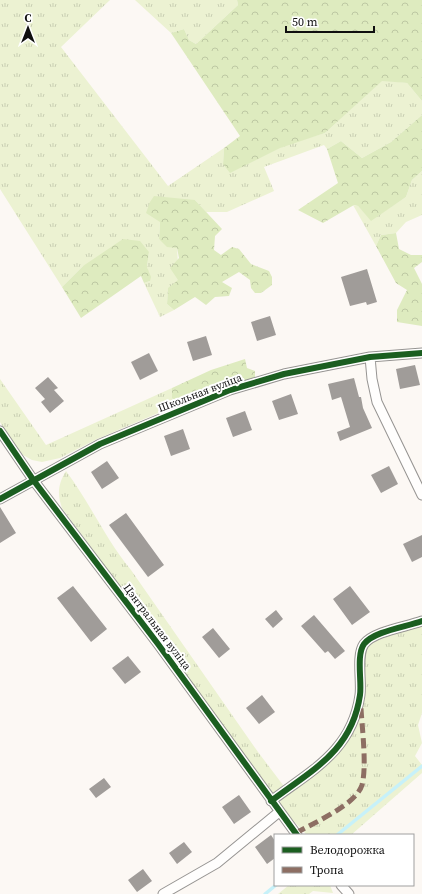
<svg xmlns="http://www.w3.org/2000/svg" width="422" height="894" font-family="'Source Serif 4',serif">
  <style>
    .grass { fill: url(#grass-tufts) }
    .forest { fill: url(#forest-crowns) }
    .lines { fill: none; stroke-linecap: round; stroke-linejoin: round }
    .stream { stroke: #c7f1f9; stroke-width: 3.5 }
    .building { fill: #a09c99 }
    .street-casing { stroke: #969492; stroke-width: 11 }
    .street { stroke: #fffefd; stroke-width: 9 }
    .quiet { stroke: #8d6e63; stroke-width: 5; stroke-dasharray: 10 5; stroke-linecap: butt }
    .cycleway-casing { stroke: #fff; stroke-width: 8 }
    .cycleway { stroke: #1b5e20; stroke-width: 6 }
    .labels { text-anchor: middle; dominant-baseline: central; stroke-width: 4; stroke-linejoin: round; paint-order: stroke }
    .street-label { font-size: 11px; fill: #0f0f0f; stroke: #fff }
  </style>
  <defs>
    <pattern id="grass-tufts" width="24" height="20" patternUnits="userSpaceOnUse"><rect width="24" height="20" fill="#ecf2d2"/><path d="M3 7l-1-3M5 7V3M7 7l1-3M15 17l-1-3M17 17v-4M19 17l1-3" fill="none" stroke="#c9ceb3"/></pattern>
    <pattern id="forest-crowns" width="20" height="18" patternUnits="userSpaceOnUse"><rect width="20" height="18" fill="#deebbf"/><path d="M2 6a3 3 0 1 1 6 0M12 15a3 3 0 1 1 6 0" fill="none" stroke="#bdc8a3"/></pattern>
  </defs>
  <rect width="100%" height="100%" fill="#fcf8f4"/>
  <path class="grass" d="M0,0H110L61,47L168,186L224,148L223,164L325,133L382,80L407,83L422,101V115L391,142L362,158L341,141L327,149L324,145L264,167L274,191L227,212H206L195,200L160,222L159,239L177,248L179,280L168,289L167,304L174,310L160,317L144,283L150,281L147,267L149,252L83,266L62,287L0,189Z
    M135,0H237L238,5L196,44L189,40L184,29L171,33Z
    M422,171V215L406,222L396,233L381,235L376,246L353,205L358,206L371,220L406,197L412,180Z
    M0,379L46,445L172,388V398L177,405L97,439L60,458L42,462L32,460L23,455L13,443L0,422Z
    M66,471C90,503 106,540 131,570L258,752L283,785V789L277,793H273L62,508C57,494 58,484 66,471Z
    M422,625V713L418,725L422,743L415,756L422,765V773L351,835H307L286,813L280,803L281,798C311,776 348,756 357,718C363,695 360,670 366,647L375,639Z
    M289,885H330L333,893L313,891L309,894H278Z"/>
  <path class="forest" d="M237,0H422V101L407,83L382,81L325,133L280,148L230,173L223,164L224,148L240,136L171,33L184,29L189,40L196,44L238,5Z
    M422,115V171L412,180L406,197L371,221L358,206L354,205L323,223L298,210L338,183L327,149L341,141L362,158L391,142Z
    M154,196L195,200L222,229L215,236L214,250L221,255L232,247L239,249L251,264L269,271L272,277V285L261,293H255L251,288L250,280L239,272L222,282L232,288L229,296L215,297L206,305L195,297L174,310L167,304L168,288L178,280L170,268L179,258L177,248L167,247L159,239L160,222L146,213L150,202Z
    M396,233L399,249L411,255H422V262L414,268L422,284V326L397,322V310L407,290L396,283L376,246L381,235Z
    M123,239L140,241L149,252L147,267L151,277L150,281L144,283L141,276L81,318L62,287L83,266Z
    M245,359L247,368L255,371V377L177,405L172,398V388L211,370Z"/>
  <g class="lines">
    <path class="stream" d="M337,835L422,766
      M265,894L276,885"/>
  </g>
  <path class="building" d="M367,269L377,302L367,305L366,302L350,306L341,277Z
    M270,316L276,335L257,341L251,322Z
    M206,336L212,355L193,361L187,342Z
    M149,353L158,371L140,380L131,362Z
    M415,365L420,385L400,389L396,369Z
    M48,377L58,388L54,390L64,401L50,413L41,402L45,399L35,388Z
    M354,378L359,397H361L363,408L372,428L340,441L337,432L350,427L341,397L332,400L328,384Z
    M291,394L298,414L279,420L272,401Z
    M245,411L252,430L233,437L226,418Z
    M183,429L190,449L171,456L164,436Z
    M107,461L119,478L102,489L91,472Z
    M389,466L398,484L381,493L371,475Z
    M0,507L16,533L0,543Z
    M126,513L164,565L148,577L109,525Z
    M422,535V557L412,562L403,544Z
    M73,586L107,629L91,642L57,598Z
    M350,586L370,612L352,625L333,599Z
    M276,610L283,619L273,628L265,619Z
    M314,615L345,651L335,659L328,651L325,653L301,626Z
    M213,628L230,649L219,658L202,637Z
    M128,656L141,672L125,684L112,668Z
    M262,695L275,712L259,724L246,708Z
    M104,778L111,787L96,798L89,789Z
    M239,795L251,812L234,824L222,807Z
    M271,835L275,841V858L267,864L255,847Z
    M184,842L192,852L177,864L169,853Z
    M143,869L152,881L137,892L128,880Z"/>
  <g class="lines">
    <g class="street-casing">
      <path id="street" d="M370,357L372,379L377,402L422,495
        M0,431L34,481L158,644L297,835
        M0,499L100,444L230,390L284,374L370,357L422,353
        M271,801C312,770 352,751 360,695C362,682 356,655 364,644C374,631 406,627 422,621
        M341,885L349,894
        M163,894L217,863L279,812"/>
    </g>
    <use href="#street" class="street"/>
    <path class="quiet" d="M296,833C313,823 356,805 362,785C367,766 362,728 361,708"/>
    <g class="cycleway-casing">
      <path id="cycleway" d="M0,431L34,481L158,644L297,835
        M0,499L100,444L230,390L284,374L370,357L422,353
        M271,801C312,770 352,751 360,695C362,682 356,655 364,644C374,631 406,627 422,621"/>
    </g>
    <use href="#cycleway" class="cycleway"/>
  </g>
  <g class="labels">
    <g class="street-label">
      <text transform="translate(200 393) rotate(-21)">Школьная вуліца</text>
      <text transform="translate(157 627) rotate(53)">Цэнтральная вуліца</text>
    </g>
  </g>
  <rect x="274" y="834" width="140" height="52" fill="#ffffff" stroke="#9f9f9f"/>
  <rect x="282" y="847" width="20" height="6" fill="#1b5e20" stroke="#9f9f9f"/>
  <text x="310" y="854" font-size="12" fill="#0f0f0f">Велодорожка</text>
  <rect x="282" y="867" width="20" height="6" fill="#8d6e63" stroke="#9f9f9f"/>
  <text x="310" y="874" font-size="12" fill="#0f0f0f">Тропа</text>
  <g transform="translate(28 28)" stroke="#ffffff" stroke-width="3" paint-order="stroke">
  <path d="M0-3L7 15L0 10L-7 15Z" fill="#0f0f0f"/>
  <text y="-6" font-size="11" font-weight="bold" text-anchor="middle" fill="#0f0f0f">С</text>
  </g>
  <path d="M286 26v6h88v-6" fill="none" stroke="#0f0f0f" stroke-width="2"/>
  <text x="292" y="26" font-size="12" fill="#0f0f0f" stroke="#ffffff" stroke-width="3" paint-order="stroke">50 m</text>
</svg>
